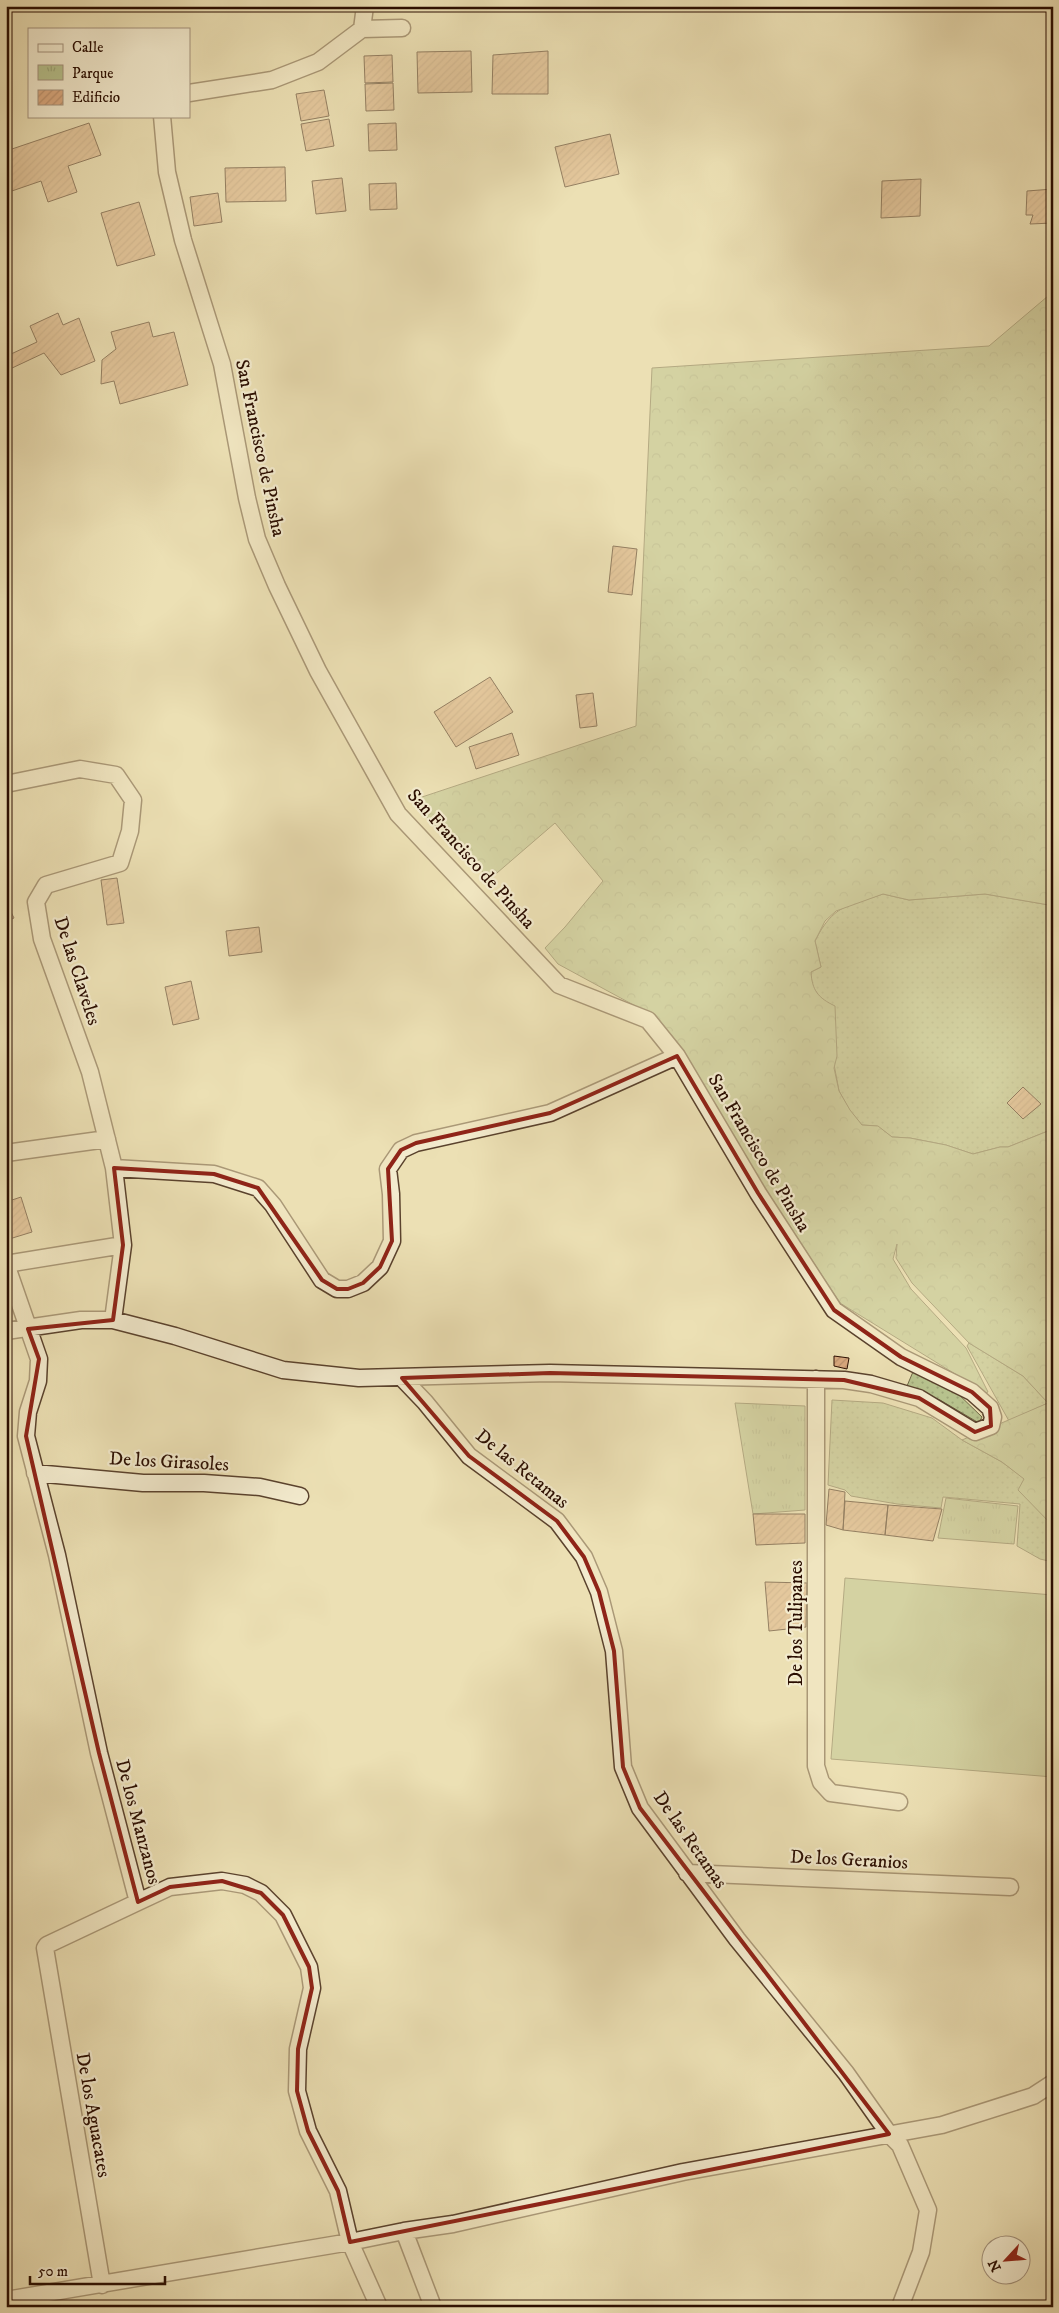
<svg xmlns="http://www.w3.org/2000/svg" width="1059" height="2313" font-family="'IM FELL DW Pica',serif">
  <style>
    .grass { fill: url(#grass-dots); stroke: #706846 }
    .forest { fill: url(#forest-crowns); stroke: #706846 }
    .park { fill: url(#park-tufts); stroke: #706846 }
    .pitch { fill: #b7c28d; stroke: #706846 }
    .building { fill: url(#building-hatch); stroke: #2a0d00 }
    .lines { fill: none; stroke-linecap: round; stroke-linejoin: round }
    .minor-casing { stroke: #5a422d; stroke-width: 19 }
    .minor { stroke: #f3ebce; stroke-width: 16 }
    .marked { fill: none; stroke: #8f2418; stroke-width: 4; stroke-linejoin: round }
    .labels { text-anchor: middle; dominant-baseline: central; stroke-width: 4.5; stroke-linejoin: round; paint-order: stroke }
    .street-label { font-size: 19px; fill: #2a0d00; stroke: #f3ebce }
  </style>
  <defs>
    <pattern id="grass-dots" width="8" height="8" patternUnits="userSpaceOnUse" patternTransform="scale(1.25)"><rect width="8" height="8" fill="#b7c28d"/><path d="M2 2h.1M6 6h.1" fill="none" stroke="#9ea678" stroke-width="1.8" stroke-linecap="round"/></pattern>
    <pattern id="forest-crowns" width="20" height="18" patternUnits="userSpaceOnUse" patternTransform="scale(1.25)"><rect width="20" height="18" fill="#b7c28d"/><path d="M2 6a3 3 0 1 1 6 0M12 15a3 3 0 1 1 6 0" fill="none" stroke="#9ea678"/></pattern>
    <pattern id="park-tufts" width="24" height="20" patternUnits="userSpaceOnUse" patternTransform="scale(1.25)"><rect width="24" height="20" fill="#b7c28d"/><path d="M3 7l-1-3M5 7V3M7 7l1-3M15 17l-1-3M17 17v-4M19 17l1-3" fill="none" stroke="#9ea678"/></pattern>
    <pattern id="building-hatch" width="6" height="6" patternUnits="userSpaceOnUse" patternTransform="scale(1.25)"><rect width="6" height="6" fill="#daaa80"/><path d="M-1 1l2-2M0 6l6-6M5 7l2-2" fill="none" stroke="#bb916d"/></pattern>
  </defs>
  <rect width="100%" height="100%" fill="#ece0b4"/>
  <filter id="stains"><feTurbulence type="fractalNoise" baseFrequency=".004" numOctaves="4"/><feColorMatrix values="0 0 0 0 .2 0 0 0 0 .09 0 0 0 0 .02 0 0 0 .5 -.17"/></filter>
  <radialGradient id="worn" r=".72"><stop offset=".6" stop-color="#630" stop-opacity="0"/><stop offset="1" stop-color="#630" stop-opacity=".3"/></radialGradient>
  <path class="grass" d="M883,894L909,900L985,894L1049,905L1053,909V1129L1008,1147H1000L973,1154L946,1145L910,1138L892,1137L877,1126L862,1125L850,1111L839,1091L822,1000L812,986L811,972L821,967L815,941C833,905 847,906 883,894Z
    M969,1343L1023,1376L1048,1403L1009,1421L967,1346Z
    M915,1367L951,1387L982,1417L979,1423L940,1400L907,1386Z
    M832,1400L883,1403L932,1418L962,1440L1002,1462L1025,1479L1046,1518L1053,1526V1562L1040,1559L1017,1546L1020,1504L943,1497L941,1508L897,1504L851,1496L845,1490L828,1485Z"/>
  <path class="forest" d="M1053,295V909L1049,905L985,894L909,900L883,894L836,911L825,921L815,941L821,967L811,972C812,990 818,998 835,1006L837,1056L834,1068L839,1091L850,1110L862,1125L878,1126L892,1137L910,1138L946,1145L973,1154L1000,1147H1008L1053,1129V1526L1018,1490L1024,1479L1002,1462L962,1440L1048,1403L1023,1376L969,1343L912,1283L896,1258L897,1244L893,1259L911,1289L966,1348L988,1392L986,1393L840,1303L652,1015L558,964L545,948L565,927L603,881L555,823L490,879L410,801L636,726L652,368L989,346L1048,296Z"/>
  <path class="park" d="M735,1403L805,1406V1510L753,1514Z
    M946,1498L1018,1506L1014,1544L938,1538Z"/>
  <path class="pitch" d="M845,1578L1053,1595V1777L831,1759Z"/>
  <path class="building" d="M250,6H275L274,10L254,11Z
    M471,51L472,92L418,93L417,52Z
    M548,51V94H492L493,55Z
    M392,55L393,82L365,83L364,56Z
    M393,83L394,110L366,111L365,84Z
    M324,90L329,116L301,121L296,94Z
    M329,119L334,146L306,151L301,124Z
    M89,123L101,155L68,166L77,192L48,202L41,181L6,193V151Z
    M396,123L397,150L369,151L368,124Z
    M610,134L619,174L565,187L555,147Z
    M285,167L286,201L226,202L225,168Z
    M342,178L346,211L316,214L312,181Z
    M921,179L920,216L881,218L882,181Z
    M396,183L397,209L370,210L369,184Z
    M1053,189V223L1030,224L1033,215H1026L1027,191Z
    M218,193L222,222L194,226L190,197Z
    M139,202L155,255L117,266L101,213Z
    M58,313L63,325L79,318L95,361L61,375L44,353L10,369L6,368V350L11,354L37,342L30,326Z
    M149,322L153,337L174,332L188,385L120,404L114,381L101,384L102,360L116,349L111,332Z
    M613,546L637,549L632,595L608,592Z
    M490,677L513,712L456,747L434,712Z
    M593,693L597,726L580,728L576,695Z
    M512,733L519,755L476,769L469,747Z
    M117,878L124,923L107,925L101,880Z
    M6,902L14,918L6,922Z
    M259,927L262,952L229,956L226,931Z
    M191,981L199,1019L173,1025L165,987Z
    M1023,1087L1041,1104L1023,1119L1007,1103Z
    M21,1197L32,1232L6,1240V1202Z
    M834,1356L849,1358L847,1369L834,1366Z
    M829,1489L845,1492L843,1530L826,1525Z
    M845,1501L888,1505L885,1535L843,1530Z
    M888,1505L942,1509L933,1541L885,1535Z
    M753,1514H805V1543L756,1545Z
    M765,1582L807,1583L806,1627L769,1631Z"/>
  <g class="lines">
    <g class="minor-casing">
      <path id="minor" d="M362,29L402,28
        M189,93L272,80L318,62L362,29L365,6
        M6,784L80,769L116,775L133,800L130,831L120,863L46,885L36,902L42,939L90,1072L114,1168L123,1245L113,1320
        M6,1153L107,1139
        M114,1168L214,1174L258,1188L273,1205L322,1280L337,1289H348L363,1283L380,1267L392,1241L391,1194L388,1169L401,1150L416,1143L550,1113L677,1056
        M6,1264L39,1359L38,1381L28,1412L26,1436L57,1555L99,1753L138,1902L170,1887L222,1881L245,1885L261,1893L283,1915L309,1967L312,1988L298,2049L297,2091L308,2131L338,2191L350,2242L379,2307
        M6,1264L123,1245
        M6,1331L81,1320H113L175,1336L283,1370L359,1378L550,1373L844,1380L871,1384L919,1398L975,1432L991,1426L993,1417L990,1408L972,1392L901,1357L834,1310L758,1193L677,1056L648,1020L559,985L398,814L318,671L277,586L257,539L247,498L222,364L183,240L167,172L162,116
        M402,1378L425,1402L469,1456L557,1521L584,1557L599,1592L614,1651L623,1767L640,1808L737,1939L846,2073L889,2134L900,2145L928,2210L921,2252L900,2307
        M816,1379V1766L821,1782L831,1793L899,1802
        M35,1473L143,1483H204L260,1487L300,1496
        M687,1873L1010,1887
        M404,2231L433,2307
        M102,2285L45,1948L47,1945L138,1902
        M6,2300L350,2242L404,2231L453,2224L683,2172L942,2125L1033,2096L1053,2083"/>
    </g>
    <use href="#minor" class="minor"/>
  </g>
  <path d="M0 0H1059V2313H0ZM677,1056L758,1193L834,1310L901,1357L972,1392L990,1408L991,1426L975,1432L919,1398L844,1380L550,1373L402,1378L469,1456L557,1521L584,1557L599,1592L614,1651L623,1767L640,1808L889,2134L350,2242L338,2191L308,2131L297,2091L298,2049L312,1988L309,1967L283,1915L261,1893L222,1881L170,1887L138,1902L99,1753L26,1436L39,1359L28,1329L113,1320L123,1245L114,1168L214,1174L258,1188L322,1280L337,1289H348L363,1283L380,1267L392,1241L388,1169L401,1150L416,1143L550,1113Z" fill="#ece0b4" fill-opacity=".55" fill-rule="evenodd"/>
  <path class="marked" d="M677,1056L758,1193L834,1310L901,1357L972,1392L990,1408L991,1426L975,1432L919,1398L844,1380L550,1373L402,1378L469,1456L557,1521L584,1557L599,1592L614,1651L623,1767L640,1808L889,2134L350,2242L338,2191L308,2131L297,2091L298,2049L312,1988L309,1967L283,1915L261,1893L222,1881L170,1887L138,1902L99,1753L26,1436L39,1359L28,1329L113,1320L123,1245L114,1168L214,1174L258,1188L322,1280L337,1289H348L363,1283L380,1267L392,1241L388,1169L401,1150L416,1143L550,1113Z"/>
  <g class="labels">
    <g class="street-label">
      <text transform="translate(260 448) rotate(78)">San Francisco de Pinsha</text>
      <text transform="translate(471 859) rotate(48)">San Francisco de Pinsha</text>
      <text transform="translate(77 971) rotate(72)">De las Claveles</text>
      <text transform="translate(759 1153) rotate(59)">San Francisco de Pinsha</text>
      <text transform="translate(169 1462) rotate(3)">De los Girasoles</text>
      <text transform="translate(522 1469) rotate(39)">De las Retamas</text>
      <text transform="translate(796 1623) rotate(-90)">De los Tulipanes</text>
      <text transform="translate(138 1822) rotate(75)">De los Manzanos</text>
      <text transform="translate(690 1840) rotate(55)">De las Retamas</text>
      <text transform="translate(849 1860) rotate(3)">De los Geranios</text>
      <text transform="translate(93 2115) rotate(80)">De los Aguacates</text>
    </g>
  </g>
  <rect width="1059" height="2313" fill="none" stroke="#ece0b4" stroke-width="25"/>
  <rect x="8" y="8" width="1044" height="2298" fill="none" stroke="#2a0d00" stroke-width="2.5"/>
  <rect x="12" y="12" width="1034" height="2288" fill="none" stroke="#2a0d00"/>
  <rect x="28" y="28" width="162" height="90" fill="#f3ebce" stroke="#a3927c"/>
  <rect x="38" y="44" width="25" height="8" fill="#f3ebce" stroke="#a3927c"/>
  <text x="72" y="52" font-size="15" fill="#2a0d00">Calle</text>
  <rect x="38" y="65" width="25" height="15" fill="url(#park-tufts)" stroke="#a3927c"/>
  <text x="72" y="78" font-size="15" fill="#2a0d00">Parque</text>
  <rect x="38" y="90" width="25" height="15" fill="url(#building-hatch)" stroke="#a3927c"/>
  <text x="72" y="102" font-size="15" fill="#2a0d00">Edificio</text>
  <g transform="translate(1006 2260) rotate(244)"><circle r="24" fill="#f3ebce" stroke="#a3927c"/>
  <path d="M0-4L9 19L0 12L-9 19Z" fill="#8f2418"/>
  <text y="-8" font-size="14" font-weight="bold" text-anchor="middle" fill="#2a0d00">N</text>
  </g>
  <path d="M30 2276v8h135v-8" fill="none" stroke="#2a0d00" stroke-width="2.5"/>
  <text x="38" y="2276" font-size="15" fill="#2a0d00" stroke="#f3ebce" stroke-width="4" paint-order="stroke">50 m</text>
  <rect width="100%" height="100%" filter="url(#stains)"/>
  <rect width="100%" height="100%" fill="url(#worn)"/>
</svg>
